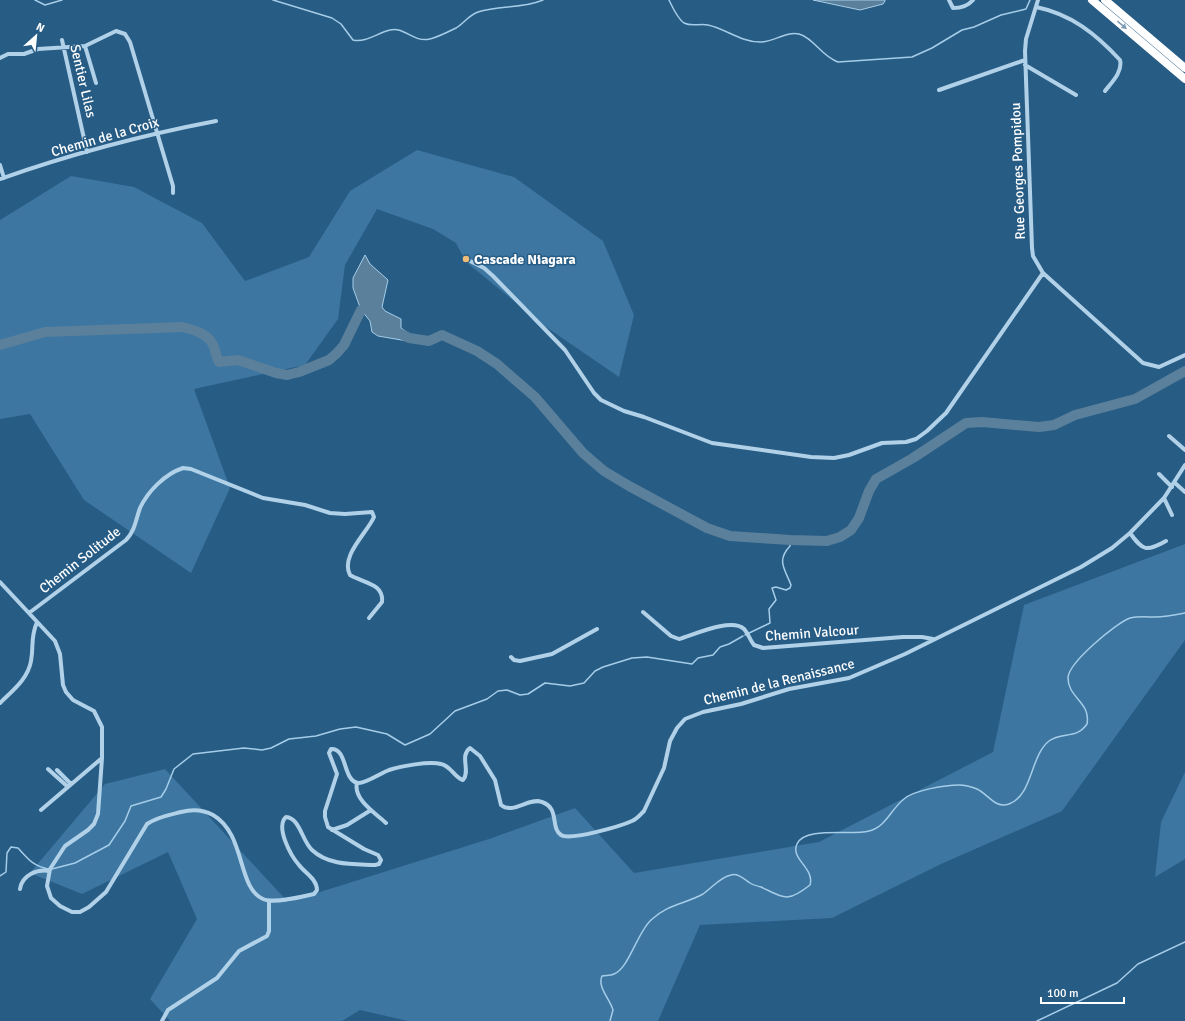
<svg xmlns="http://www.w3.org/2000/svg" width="1185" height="1021" font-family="Signika,sans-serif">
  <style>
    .green { fill: #3c76a1 }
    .water { fill: #5b809b; stroke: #a6cde8 }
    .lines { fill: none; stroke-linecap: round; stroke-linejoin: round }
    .stream { stroke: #a6cde8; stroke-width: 1.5 }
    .river { stroke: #5b809b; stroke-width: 10 }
    .street { stroke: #b1d1e8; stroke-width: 4 }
    .highway { stroke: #fff; stroke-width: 8 }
    .oneway { fill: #7d9db6 }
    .poi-dot { fill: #f0bd77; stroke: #275c85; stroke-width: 1.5 }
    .labels { text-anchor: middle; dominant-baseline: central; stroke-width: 3; stroke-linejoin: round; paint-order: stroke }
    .street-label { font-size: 14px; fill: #fff; stroke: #275c85 }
    .poi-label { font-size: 14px; font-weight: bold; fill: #fff; stroke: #275c85; text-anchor: start }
  </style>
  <rect width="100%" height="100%" fill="#275c85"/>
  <path class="green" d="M417,150L514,177L603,241L634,315L619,377L546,327L466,262L456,243L433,229L377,209L345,265L338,319L305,365L194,389L230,488L191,573L84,500L30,414L0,419V220L71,176L134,187L202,223L245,281L309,257L350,191Z
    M1185,544V640L1062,811L941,864L832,918L700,925L658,1021H408L360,1010L342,1021H170L150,999L197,919L168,852L82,894L30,873L105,784L165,769L288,902L489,839L575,808L634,873L819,842L993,752L1024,605Z
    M1185,772V859L1155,877L1161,822Z"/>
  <path class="water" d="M813,0H885V1L883,4L860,10Z
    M365,255L370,264L388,280L382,307L385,311L401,319V328L414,337L413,342L378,336L372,332L370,321L361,310L353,288V278Z"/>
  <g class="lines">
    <path class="stream" d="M35,0L45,5L62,0
      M273,0L332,18L341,24L353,40C366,43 377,33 390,30C404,26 413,43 430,39C438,37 448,32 456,28C463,24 469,15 478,12C499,5 522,9 543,0
      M669,0C673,8 677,18 684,23C692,27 700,23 708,25C726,29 741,42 760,42C774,42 786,31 799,34C814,38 821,56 838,62L912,57L932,48L962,30L974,27L1001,15L1026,9L1030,0
      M745,635L770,623L769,609L776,600L772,588L776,587L786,590L790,588L791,585C785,569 776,561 790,546V540
      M52,869L75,863L109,845L125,821L131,806L161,797L166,789L174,769L193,754L244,748L262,750L271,748L289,739L316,736L340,729L356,727L387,734L405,745L430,734L455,711L487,699L498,691L507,690L520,695L528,694L545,683L570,686L584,683L595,671L603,667L632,658L647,657L692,664L698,658L713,655L720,647L729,644L743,636
      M0,876L6,872L7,853L11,847L18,848C28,859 33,866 48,869
      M610,1021L613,1010C610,999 597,987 602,976C606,975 610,976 614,974C629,968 637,933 651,920C668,904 685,904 703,894C712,888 720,877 731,875C738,873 744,879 750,883C753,885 757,886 761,887C785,898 787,903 810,885C815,868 790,859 797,844C805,826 852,836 869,831C886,827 891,809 904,799C914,790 946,785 959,785C965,785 972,787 977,789C988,794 995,809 1009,804C1033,795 1030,756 1049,741C1062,731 1076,740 1087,724C1091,702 1068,698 1068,678C1068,663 1116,623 1130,618C1138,616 1147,617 1155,617C1165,617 1175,615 1185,613
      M1037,1021L1117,983L1138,964L1185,942"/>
    <path class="river" d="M401,334L409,338L429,341L442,335L477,351L497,364L535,397L583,453L604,471L629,486L707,528L730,536L790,540L827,541L840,537L851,530L859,518L869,491L876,479L913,458L966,423L982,422L1039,427L1054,425L1075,415L1135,399L1185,371
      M0,345L45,332L182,327C195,330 209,334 214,347C216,353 216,357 219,362L238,360L276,373L287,375L299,372L329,360L337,353L344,345L361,310L373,307"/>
    <path class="street" d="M949,0L953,8C961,8 968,6 973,0
      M1038,0L1026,39L1025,51L1032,248L1033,256L1043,273L1143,363L1159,367L1185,355
      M1036,7C1071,14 1096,34 1120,60C1123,72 1111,83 1105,91
      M62,40L87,152
      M85,46L96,83
      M0,58L8,54H24L38,49L85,46L116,31L125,34L130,42L173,186V193
      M1025,65L1076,95
      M939,90L1025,60
      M0,165L4,178
      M0,179C71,154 143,135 216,121
      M466,259L484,268L493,276L565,350L594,393L601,400L624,411L644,417L712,443L811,457L834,458L849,455L882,443L906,442L916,439L927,431L946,413L1043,273
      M1169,436L1185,450
      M1159,474L1172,487
      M1175,483L1185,492
      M1164,498L1172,515
      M1130,533C1143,551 1146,552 1166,541
      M0,582L55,641L60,654L63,685L66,692L73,700L94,711L102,727V758L98,814L94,824L88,830L65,846L50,869L47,886L51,898L60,906L72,912H80L89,907L106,892L147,824C157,817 169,815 181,812C192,809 202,809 213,815C246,834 237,888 263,899C274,904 301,897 314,894L317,890C317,879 305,873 299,865C291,856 275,827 286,817C300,818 302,841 312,850C329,866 354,864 375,865L379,864L381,860L378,855L364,849L328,827L325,817V811L337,774L329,753L331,749C348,748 342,780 358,783C365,784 381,773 389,770C401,766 429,761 441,764C451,766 454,777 463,780C471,771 459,756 470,748L480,756L495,780L501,805C513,815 529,797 542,802C560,808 550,828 561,835C570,841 621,826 632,821C637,819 640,815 644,811L664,768L670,741L677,728L685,719L703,712L741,704L789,689L849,678L905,654L1081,567L1112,548L1130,533L1164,498L1185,465
      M643,612L671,636L679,639C693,635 732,617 744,629C748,633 750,640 754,645L763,648L903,637H922L933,639
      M29,613L126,540C135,531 136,519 140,508C148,491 165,474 183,468L191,469L263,498L305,505L330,513L345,514L372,512L374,517C367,533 340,556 350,575C363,583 384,583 382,602L369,618
      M511,657L514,660L520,661L552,654L597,629
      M0,703C12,691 28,679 31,661C34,645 30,639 37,622
      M48,769L68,787
      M57,770L71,784
      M357,783C353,799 375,813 386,823
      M41,810L102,758
      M332,830L347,825L371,810
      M20,889C22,875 37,869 49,871
      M162,1021L168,1010L217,978L239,951L267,936L269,931V901"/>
    <path class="highway" d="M1092,0L1185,79
      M1105,0L1185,68"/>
  </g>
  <defs><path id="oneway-solid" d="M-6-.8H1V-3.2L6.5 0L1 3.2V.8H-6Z"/></defs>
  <use class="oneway" href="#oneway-solid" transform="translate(1122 25) rotate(40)"/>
  <circle class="poi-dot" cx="466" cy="259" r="4"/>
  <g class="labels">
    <g class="street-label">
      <text transform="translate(83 81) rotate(77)">Sentier Lilas</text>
      <text transform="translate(105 137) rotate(-16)">Chemin de la Croix</text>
      <text transform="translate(1018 171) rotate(-92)">Rue Georges Pompidou</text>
      <text transform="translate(80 560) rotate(-38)">Chemin Solitude</text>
      <text transform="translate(812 633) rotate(-4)">Chemin Valcour</text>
      <text transform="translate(779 682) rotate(-14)">Chemin de la Renaissance</text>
    </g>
    <g class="poi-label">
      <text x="474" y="259">Cascade Niagara</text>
    </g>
  </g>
  <g transform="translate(36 36) rotate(27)" stroke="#275c85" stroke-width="3" paint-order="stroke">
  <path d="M0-3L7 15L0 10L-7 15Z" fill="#ffffff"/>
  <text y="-6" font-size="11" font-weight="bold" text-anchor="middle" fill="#ffffff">N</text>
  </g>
  <path d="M1041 997v6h83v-6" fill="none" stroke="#ffffff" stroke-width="2"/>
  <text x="1047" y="997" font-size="12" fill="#ffffff" stroke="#275c85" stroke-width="3" paint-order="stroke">100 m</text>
</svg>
